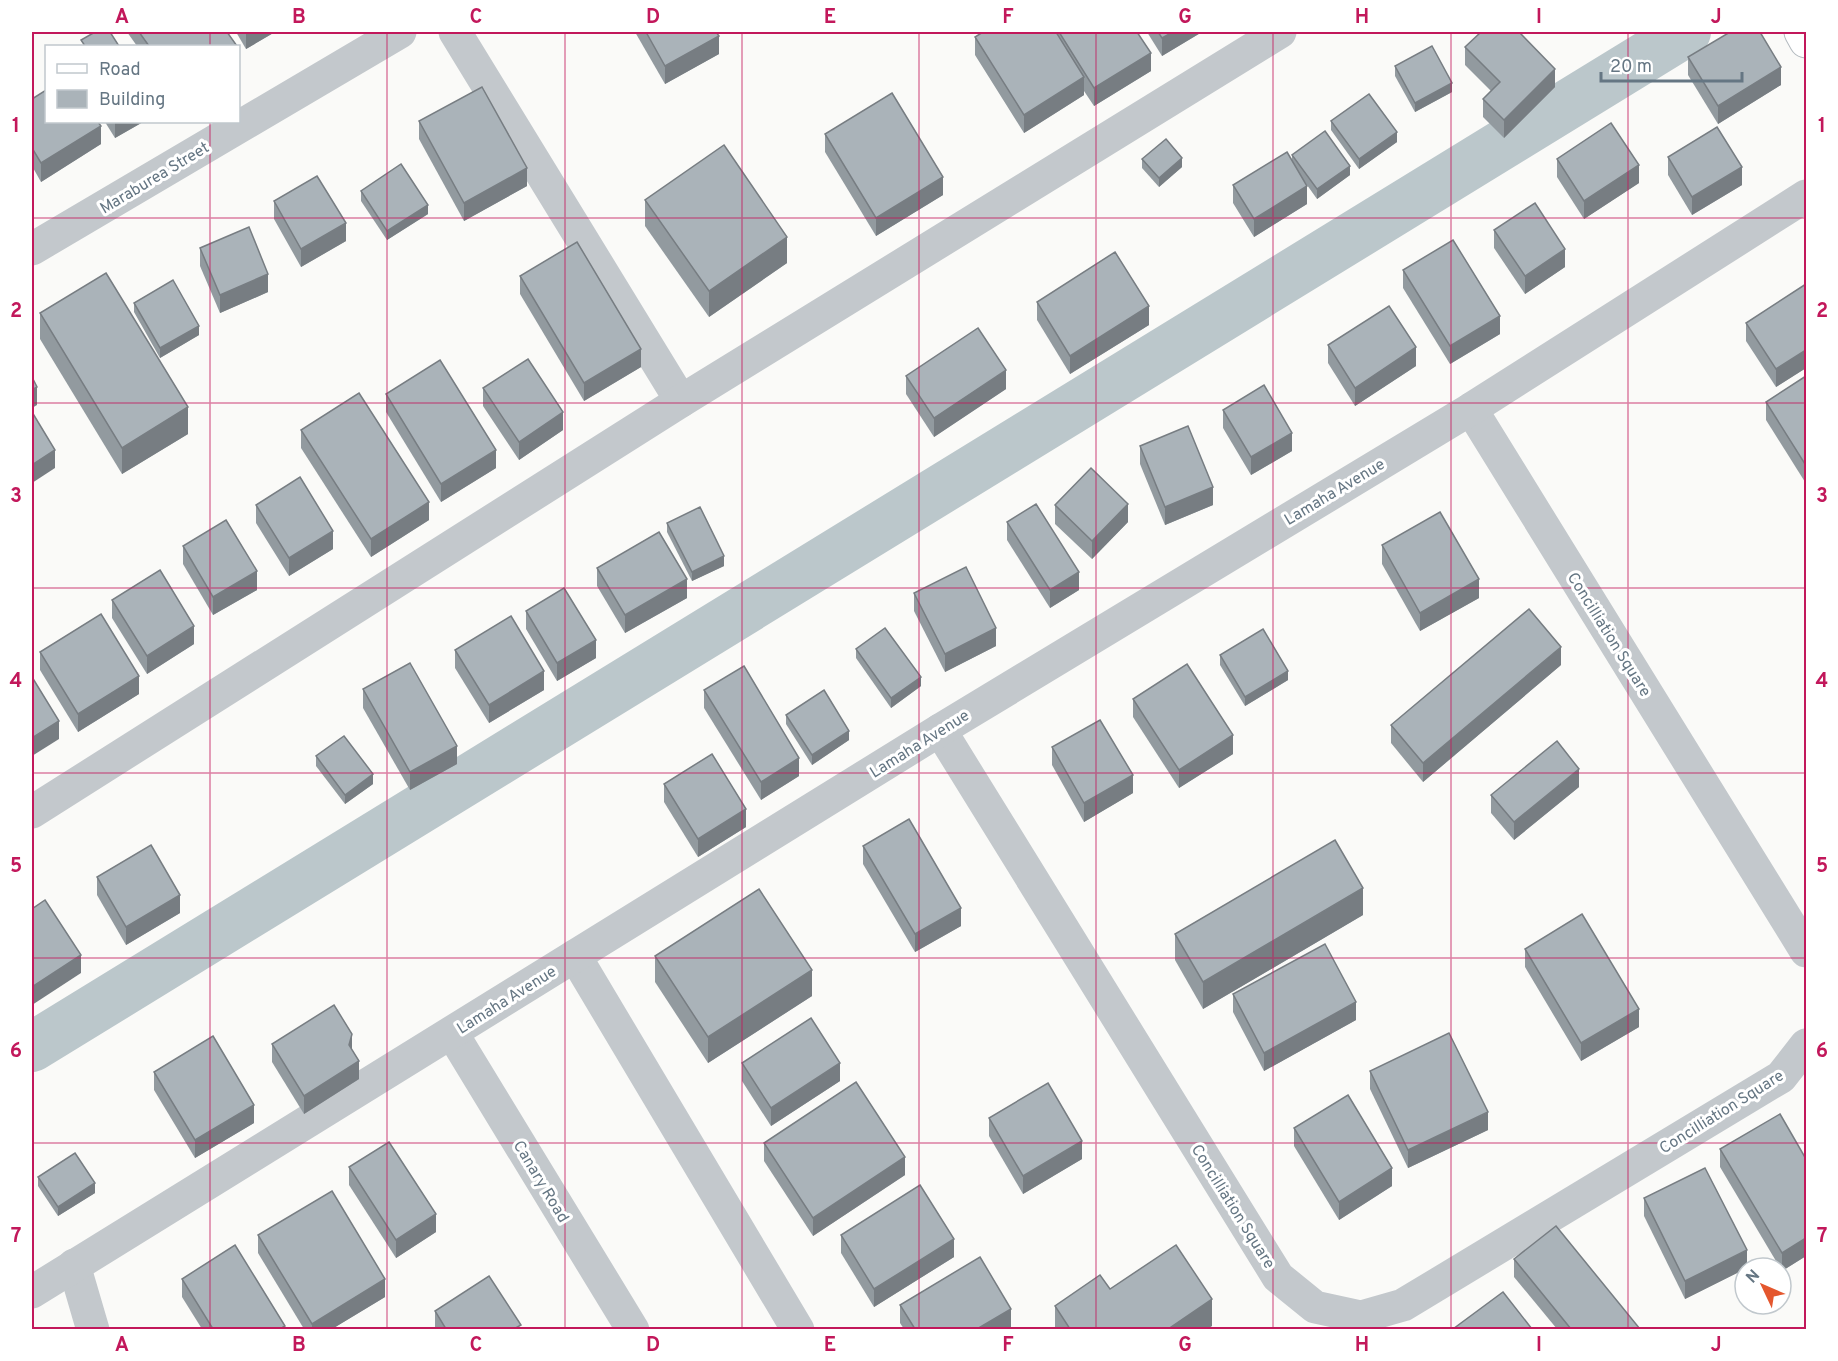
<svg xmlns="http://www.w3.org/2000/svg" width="1838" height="1361" font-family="Overpass,sans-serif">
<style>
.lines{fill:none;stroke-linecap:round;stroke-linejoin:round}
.canal{stroke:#bbc7cb;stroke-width:50}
.secondary-casing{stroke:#b3babf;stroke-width:35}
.street{stroke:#c3c8cc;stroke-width:33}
.secondary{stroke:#fff;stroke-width:33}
.wall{fill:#929a9f}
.shaded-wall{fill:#777d82}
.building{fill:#aab3b9;stroke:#777d82;stroke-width:1.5}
.grid{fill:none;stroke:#c2185b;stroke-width:1.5;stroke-opacity:0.55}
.labels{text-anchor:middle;stroke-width:6;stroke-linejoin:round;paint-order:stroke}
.street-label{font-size:16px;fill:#657683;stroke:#fff}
.neatline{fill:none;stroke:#c2185b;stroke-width:2}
.grid-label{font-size:20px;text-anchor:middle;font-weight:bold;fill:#c2185b}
</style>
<rect width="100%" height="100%" fill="#fafaf8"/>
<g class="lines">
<path class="canal" d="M32,1047L1686,32"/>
<g class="secondary-casing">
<path id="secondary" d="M1801,32L1806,41"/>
</g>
<g class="street">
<path d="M455,32L681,401"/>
<path d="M32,249L400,32"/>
<path d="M1471,409L1806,951"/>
<path d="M940,730L1278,1277L1315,1307L1361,1317L1403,1305L1781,1077L1806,1045"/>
<path d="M32,812L681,401L1280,32"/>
<path d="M575,956L798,1330"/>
<path d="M452,1033L633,1330"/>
<path d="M74,1265L93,1330"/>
<path d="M32,1292L940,730L1471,409L1806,196"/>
</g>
<use href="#secondary" class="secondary"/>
</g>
<g class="wall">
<path d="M127,32H227L237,46H137Z"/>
<path d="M236,32H275L246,49Z"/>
<path d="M635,32H716L719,54L665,84Z"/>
<path d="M983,32H1137L1151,71L1094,106L1084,91V95L1024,133L975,55V37Z"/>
<path d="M1147,32H1202L1162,56Z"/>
<path d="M1465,47L1555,87L1504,138L1483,117V99L1491,91L1465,65Z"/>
<path d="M1688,57L1781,85L1718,124L1688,75Z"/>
<path d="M1395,66L1452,92L1415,112L1395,76Z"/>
<path d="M32,99L101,144L41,182L32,166Z"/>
<path d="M419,121L527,186L464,221L419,139Z"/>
<path d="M1331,121L1397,142L1359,169L1331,130Z"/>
<path d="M105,122H143L115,138Z"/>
<path d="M825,134L943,195L876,236L825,152Z"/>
<path d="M1292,155L1350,175L1317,199L1302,178L1307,204L1254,237L1233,203V185L1292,161Z"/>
<path d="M1668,157L1742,185L1692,215L1668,175Z"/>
<path d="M1142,159L1182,167L1159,187L1142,168Z"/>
<path d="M1557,159L1639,183L1584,219L1557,177Z"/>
<path d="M361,191L428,214L387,240L361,201Z"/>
<path d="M645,200L787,263L709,317L645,226Z"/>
<path d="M274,201L346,241L301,267L274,219Z"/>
<path d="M1494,230L1565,267L1525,294L1494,248Z"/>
<path d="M200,248L268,292L220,313L200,266Z"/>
<path d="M1403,270L1500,334L1450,364L1403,288Z"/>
<path d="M520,276L641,367L584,401L520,294Z"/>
<path d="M1806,284V368L1776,387L1746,341V323Z"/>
<path d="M1037,302L1149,325L1070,374L1037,320Z"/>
<path d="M134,303L199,335L160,358L134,312Z"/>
<path d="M40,313L188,434L122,474L40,339Z"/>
<path d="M1328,345L1416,366L1355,406L1328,363Z"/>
<path d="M906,376L1006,389L934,437L906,394Z"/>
<path d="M1806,376V481L1805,482L1766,420V402Z"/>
<path d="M483,388L563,430L519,460L483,406Z"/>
<path d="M386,394L496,468L441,502L386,412Z"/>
<path d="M1223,410L1292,451L1251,475L1223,428Z"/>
<path d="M301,430L429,520L371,557L301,448Z"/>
<path d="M1140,446L1213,505L1165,525L1140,464Z"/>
<path d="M256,505L333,549L289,576L256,523Z"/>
<path d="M1055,505L1128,522L1092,559L1055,524Z"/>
<path d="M1007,522L1079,590L1050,608L1007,540Z"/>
<path d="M667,523L724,566L692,581L667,532Z"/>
<path d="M1382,545L1479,598L1420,631L1382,564Z"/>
<path d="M183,546L257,590L213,615L183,564Z"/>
<path d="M597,568L687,598L625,633L597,586Z"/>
<path d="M914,593L996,646L945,672L914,611Z"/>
<path d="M112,600L194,644L147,674L112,618Z"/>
<path d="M526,611L596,658L557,681L526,629Z"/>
<path d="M856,649L921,686L891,708L856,658Z"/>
<path d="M455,650L544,690L489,723L455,668Z"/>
<path d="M40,652L139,694L78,732L40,670Z"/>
<path d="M1220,655L1288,680L1245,706L1220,665Z"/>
<path d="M1561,665L1423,782L1391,743V725Z"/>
<path d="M363,689L457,764L410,790L363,708Z"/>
<path d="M704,690L799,776L761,800L704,708Z"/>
<path d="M1133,699L1233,754L1179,788L1133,717Z"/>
<path d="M786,715L849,740L812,765L786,724Z"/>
<path d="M1052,747L1133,793L1084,822L1052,765Z"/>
<path d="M316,756L373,784L345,804L316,766Z"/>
<path d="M664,784L746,827L698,857L664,802Z"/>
<path d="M1579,787L1514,840L1491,813V795Z"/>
<path d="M863,846L961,926L915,952L863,864Z"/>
<path d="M97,877L180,913L126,945L97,895Z"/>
<path d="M1363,915L1203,1009L1175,960V934Z"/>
<path d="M1525,949L1639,1027L1581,1061L1525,967Z"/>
<path d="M655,956L812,996L708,1063L655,982Z"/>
<path d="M1233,994L1356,1020L1264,1071L1233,1012Z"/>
<path d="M272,1044L359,1079L304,1114L272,1062Z"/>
<path d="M742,1063L840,1081L771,1126L742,1081Z"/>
<path d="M1370,1071L1488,1130L1408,1168L1370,1089Z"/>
<path d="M154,1072L254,1123L195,1158L154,1090Z"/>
<path d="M989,1118L1082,1159L1023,1194L989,1136Z"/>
<path d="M1294,1128L1392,1186L1339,1220L1294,1146Z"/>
<path d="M764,1143L905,1175L813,1236L764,1161Z"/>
<path d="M1720,1149L1806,1159V1256L1782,1271L1720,1167Z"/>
<path d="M349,1167L436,1232L396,1258L349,1185Z"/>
<path d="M38,1177L95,1193L58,1216L38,1186Z"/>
<path d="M1644,1198L1747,1268L1685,1299L1644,1216Z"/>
<path d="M258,1235L385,1297L332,1329H304L258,1253Z"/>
<path d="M841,1235L954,1257L874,1307L841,1253Z"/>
<path d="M1514,1259L1640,1329H1557L1514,1277Z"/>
<path d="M182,1279L285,1329H202L182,1297Z"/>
<path d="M1110,1289L1212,1326L1206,1329H1055V1306Z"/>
<path d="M900,1305L1011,1327L1007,1329H904L900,1323Z"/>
<path d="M435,1311L521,1329H435Z"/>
</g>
<g class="shaded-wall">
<path d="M246,32H275L246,49Z"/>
<path d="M1173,32H1202L1162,56V38Z"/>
<path d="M719,36V54L665,84V66Z"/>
<path d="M1151,53V71L1094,106V88Z"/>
<path d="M1781,67V85L1718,124V106Z"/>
<path d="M1555,69V87L1504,138V120Z"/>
<path d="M1084,77V95L1024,133V115Z"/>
<path d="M1452,83V92L1415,112V103Z"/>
<path d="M115,122H143L115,138Z"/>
<path d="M101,126V144L41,182V163Z"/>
<path d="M1397,132V142L1359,169V159Z"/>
<path d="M1182,158V167L1159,187V178Z"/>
<path d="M1639,165V183L1584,219V201Z"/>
<path d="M1350,166V175L1317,199V189Z"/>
<path d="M1742,167V185L1692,215V197Z"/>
<path d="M527,168V186L464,221V203Z"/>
<path d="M943,177V195L876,236V218Z"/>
<path d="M1307,186V204L1254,237V219Z"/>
<path d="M428,205V214L387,240V231Z"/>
<path d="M346,223V241L301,267V249Z"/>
<path d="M787,237V263L709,317V291Z"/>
<path d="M1565,249V267L1525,294V276Z"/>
<path d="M268,274V292L220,313V295Z"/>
<path d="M1149,306V325L1070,374V356Z"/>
<path d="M1500,316V334L1450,364V346Z"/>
<path d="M199,326V335L160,358V348Z"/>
<path d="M1416,347V366L1355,406V388Z"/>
<path d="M641,349V367L584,401V383Z"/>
<path d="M1806,350V368L1776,387V369Z"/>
<path d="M1006,370V389L934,437V418Z"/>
<path d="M37,387V405L32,408V390Z"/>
<path d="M188,407V434L122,474V448Z"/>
<path d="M563,412V430L519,460V442Z"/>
<path d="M1292,433V451L1251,475V457Z"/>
<path d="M55,450V468L32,483V465Z"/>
<path d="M496,450V468L441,502V484Z"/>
<path d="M1806,463V481L1805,482V464Z"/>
<path d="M1213,487V505L1165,525V507Z"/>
<path d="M429,502V520L371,557V539Z"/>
<path d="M1128,504V522L1092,559V541Z"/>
<path d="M333,531V549L289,576V558Z"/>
<path d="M724,556V566L692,581V572Z"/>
<path d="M257,571V590L213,615V597Z"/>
<path d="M1079,572V590L1050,608V590Z"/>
<path d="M687,579V598L625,633V615Z"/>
<path d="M1479,579V598L1420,631V613Z"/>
<path d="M194,626V644L147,674V656Z"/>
<path d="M996,628V646L945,672V654Z"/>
<path d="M596,640V658L557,681V663Z"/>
<path d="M1561,647V665L1423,782V763Z"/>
<path d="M544,671V690L489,723V705Z"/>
<path d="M1288,671V680L1245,706V697Z"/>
<path d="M139,676V694L78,732V714Z"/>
<path d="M921,677V686L891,708V698Z"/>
<path d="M59,721V739L32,756V738Z"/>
<path d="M849,731V740L812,765V755Z"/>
<path d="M1233,735V754L1179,788V770Z"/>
<path d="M457,746V764L410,790V772Z"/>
<path d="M799,758V776L761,800V782Z"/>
<path d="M1579,769V787L1514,840V822Z"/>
<path d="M373,774V784L345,804V795Z"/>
<path d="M1133,775V793L1084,822V803Z"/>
<path d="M746,809V827L698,857V839Z"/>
<path d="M1363,888V915L1203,1009V982Z"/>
<path d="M180,895V913L126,945V927Z"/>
<path d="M961,908V926L915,952V934Z"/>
<path d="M81,955V973L32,1005V987Z"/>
<path d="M812,970V996L708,1063V1037Z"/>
<path d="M1356,1002V1020L1264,1071V1053Z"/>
<path d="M1639,1009V1027L1581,1061V1043Z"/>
<path d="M352,1034V1052L349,1045Z"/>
<path d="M359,1061V1079L304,1114V1096Z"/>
<path d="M840,1063V1081L771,1126V1108Z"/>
<path d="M254,1105V1123L195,1158V1140Z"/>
<path d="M1488,1112V1130L1408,1168V1150Z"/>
<path d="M1082,1141V1159L1023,1194V1176Z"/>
<path d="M905,1157V1175L813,1236V1218Z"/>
<path d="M1392,1168V1186L1339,1220V1202Z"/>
<path d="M95,1183V1193L58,1216V1207Z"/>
<path d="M436,1214V1232L396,1258V1240Z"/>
<path d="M1806,1238V1256L1782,1271V1253Z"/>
<path d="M954,1239V1257L874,1307V1289Z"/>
<path d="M1747,1250V1268L1685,1299V1281Z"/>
<path d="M385,1279V1297L332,1329H312V1324Z"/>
<path d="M1212,1299V1326L1206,1329H1168Z"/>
<path d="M1011,1309V1327L1007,1329H977Z"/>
</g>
<g class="building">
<path d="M95,32H110L119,46H85L81,40Z"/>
<path d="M139,32H227L237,46H149Z"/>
<path d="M646,32H716L719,36L665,66Z"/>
<path d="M983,32H1056L1084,77L1024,115L975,37Z"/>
<path d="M1059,32H1137L1151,53L1094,88Z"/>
<path d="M1158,32H1173L1162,38Z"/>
<path d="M1481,32H1519L1555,69L1504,120L1483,99L1500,82L1465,47Z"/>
<path d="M1730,32H1760L1781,67L1718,106L1688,57Z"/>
<path d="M1432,46L1452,83L1415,103L1395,66Z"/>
<path d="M482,87L527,168L464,203L419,121Z"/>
<path d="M46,90V122H98L101,126L41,163L32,148V99Z"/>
<path d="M892,93L943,177L876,218L825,134Z"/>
<path d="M1369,94L1397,132L1359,159L1331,121Z"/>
<path d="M1611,123L1639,165L1584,201L1557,159Z"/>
<path d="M1717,127L1742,167L1692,197L1668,157Z"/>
<path d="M1325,131L1350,166L1317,189L1292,155Z"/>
<path d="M1166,139L1182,158L1159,178L1142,159Z"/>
<path d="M724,145L787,237L709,291L645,200Z"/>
<path d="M1287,152L1307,186L1254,219L1233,185Z"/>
<path d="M401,164L428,205L387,231L361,191Z"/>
<path d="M317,176L346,223L301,249L274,201Z"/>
<path d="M1535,203L1565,249L1525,276L1494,230Z"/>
<path d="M249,227L268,274L220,295L200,248Z"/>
<path d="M1453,240L1500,316L1450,346L1403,270Z"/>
<path d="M577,242L641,349L584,383L520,276Z"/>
<path d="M1115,252L1149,306L1070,356L1037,302Z"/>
<path d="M106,273L188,407L122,448L40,313Z"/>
<path d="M173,280L199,326L160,348L134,303Z"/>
<path d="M1806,284V350L1776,369L1746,323Z"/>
<path d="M1389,306L1416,347L1355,388L1328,345Z"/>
<path d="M978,328L1006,370L934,418L906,376Z"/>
<path d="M528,359L563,412L519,442L483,388Z"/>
<path d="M440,360L496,450L441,484L386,394Z"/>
<path d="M1806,376V463L1805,464L1766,402Z"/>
<path d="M32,377L37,387L32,390Z"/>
<path d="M1264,385L1292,433L1251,457L1223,410Z"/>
<path d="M359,393L429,502L371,539L301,430Z"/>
<path d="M32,412L55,450L32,465Z"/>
<path d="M1188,426L1213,487L1165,507L1140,446Z"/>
<path d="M1091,468L1128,504L1092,541L1055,505Z"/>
<path d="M300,477L333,531L289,558L256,505Z"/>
<path d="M1036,504L1079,572L1050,590L1007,522Z"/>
<path d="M700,507L724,556L692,572L667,523Z"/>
<path d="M1440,512L1479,579L1420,613L1382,545Z"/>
<path d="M226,520L257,571L213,597L183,546Z"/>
<path d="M659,532L687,579L625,615L597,568Z"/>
<path d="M966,567L996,628L945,654L914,593Z"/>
<path d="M160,570L194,626L147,656L112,600Z"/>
<path d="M564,588L596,640L557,663L526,611Z"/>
<path d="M1529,609L1561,647L1423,763L1391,725Z"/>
<path d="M101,614L139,676L78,714L40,652Z"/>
<path d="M511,616L544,671L489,705L455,650Z"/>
<path d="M885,628L921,677L891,698L856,649Z"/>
<path d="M1263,629L1288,671L1245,697L1220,655Z"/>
<path d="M410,663L457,746L410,772L363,689Z"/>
<path d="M1187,664L1233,735L1179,770L1133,699Z"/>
<path d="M744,666L799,758L761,782L704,690Z"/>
<path d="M32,677L59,721L32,738Z"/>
<path d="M824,690L849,731L812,755L786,715Z"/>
<path d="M1100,720L1133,775L1084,803L1052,747Z"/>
<path d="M344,736L373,774L345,795L316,756Z"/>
<path d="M1557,741L1579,769L1514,822L1491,795Z"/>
<path d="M712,754L746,809L698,839L664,784Z"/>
<path d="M909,819L961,908L915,934L863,846Z"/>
<path d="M1335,840L1363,888L1203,982L1175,934Z"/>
<path d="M151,845L180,895L126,927L97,877Z"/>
<path d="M759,889L812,970L708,1037L655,956Z"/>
<path d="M45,900L81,955L32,987V909Z"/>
<path d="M1582,914L1639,1009L1581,1043L1525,949Z"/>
<path d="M1325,944L1356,1002L1264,1053L1233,994Z"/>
<path d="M334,1005L352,1034L349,1045L359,1061L304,1096L272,1044Z"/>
<path d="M811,1018L840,1063L771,1108L742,1063Z"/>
<path d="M1449,1033L1488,1112L1408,1150L1370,1071Z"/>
<path d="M213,1036L254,1105L195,1140L154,1072Z"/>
<path d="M856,1082L905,1157L813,1218L764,1143Z"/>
<path d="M1048,1083L1082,1141L1023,1176L989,1118Z"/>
<path d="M1348,1095L1392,1168L1339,1202L1294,1128Z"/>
<path d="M1780,1114L1806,1159V1238L1782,1253L1720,1149Z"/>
<path d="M389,1142L436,1214L396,1240L349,1167Z"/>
<path d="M75,1153L95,1183L58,1207L38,1177Z"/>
<path d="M1705,1168L1747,1250L1685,1281L1644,1198Z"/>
<path d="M920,1185L954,1239L874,1289L841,1235Z"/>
<path d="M332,1191L385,1279L312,1324L258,1235Z"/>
<path d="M1556,1226L1640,1329H1571L1514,1259Z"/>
<path d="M235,1245L285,1326L280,1329H213L182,1279Z"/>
<path d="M1176,1245L1212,1299L1168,1329H1070L1055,1306L1100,1275L1110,1289Z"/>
<path d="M980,1257L1011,1309L977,1329H915L900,1305Z"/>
<path d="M489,1276L521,1325L514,1329H446L435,1311Z"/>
<path d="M1503,1292L1532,1329H1453Z"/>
</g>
<path class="grid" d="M210,32V46M387,32V1330M565,32V1330M742,32V1330M919,32V1330M1096,32V1330M1273,32V1330M1451,32V1330M1628,32V1330M210,122V1330M32,218H1806M32,403H1806M32,588H1806M32,773H1806M32,958H1806M32,1143H1806"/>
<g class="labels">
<g class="street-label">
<text transform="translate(154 177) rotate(-31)" y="6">Maraburea Street</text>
<text transform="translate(1334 491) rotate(-31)" y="6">Lamaha Avenue</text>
<text transform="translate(1610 634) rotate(58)" y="6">Concilliation Square</text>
<text transform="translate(919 743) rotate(-32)" y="6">Lamaha Avenue</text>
<text transform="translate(506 999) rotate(-32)" y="6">Lamaha Avenue</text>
<text transform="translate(1721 1111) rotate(-32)" y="6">Concilliation Square</text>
<text transform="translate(542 1181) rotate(59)" y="6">Canary Road</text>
<text transform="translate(1234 1206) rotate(58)" y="6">Concilliation Square</text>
</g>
</g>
<rect width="1838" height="1361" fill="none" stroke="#ffffff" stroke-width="66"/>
<rect x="45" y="45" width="195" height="78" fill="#ffffff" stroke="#c1c8cd" stroke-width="1.5"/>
<rect x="57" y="64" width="30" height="9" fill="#ffffff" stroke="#c1c8cd" stroke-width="1.5"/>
<text x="99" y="75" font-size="18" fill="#657683">Road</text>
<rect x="57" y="90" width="30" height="18" fill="#aab3b9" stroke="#c1c8cd" stroke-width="1.5"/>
<text x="99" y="105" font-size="18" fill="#657683">Building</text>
<g transform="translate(1763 1286) rotate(314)"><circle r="28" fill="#ffffff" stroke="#c1c8cd" stroke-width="1.5"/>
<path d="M0-4.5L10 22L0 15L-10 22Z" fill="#e4572e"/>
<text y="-9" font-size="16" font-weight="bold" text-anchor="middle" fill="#657683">N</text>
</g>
<path d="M1601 72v9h141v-9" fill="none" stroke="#657683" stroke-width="3"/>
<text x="1610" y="72" font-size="18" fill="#657683" stroke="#ffffff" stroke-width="4.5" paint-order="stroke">20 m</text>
<rect x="33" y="33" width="1772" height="1295" class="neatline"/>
<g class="grid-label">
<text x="122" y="23">A</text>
<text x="299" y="23">B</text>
<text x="476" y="23">C</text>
<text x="653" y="23">D</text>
<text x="830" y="23">E</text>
<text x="1008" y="23">F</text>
<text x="1185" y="23">G</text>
<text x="1362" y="23">H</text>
<text x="1539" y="23">I</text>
<text x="1716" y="23">J</text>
<text x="16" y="132">1</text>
<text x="1822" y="132">1</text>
<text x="16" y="317">2</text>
<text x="1822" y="317">2</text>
<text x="16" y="502">3</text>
<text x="1822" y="502">3</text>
<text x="16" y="687">4</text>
<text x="1822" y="687">4</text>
<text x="16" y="872">5</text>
<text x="1822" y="872">5</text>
<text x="16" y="1057">6</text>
<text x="1822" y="1057">6</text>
<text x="16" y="1242">7</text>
<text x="1822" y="1242">7</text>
<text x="122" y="1351">A</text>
<text x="299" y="1351">B</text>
<text x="476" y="1351">C</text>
<text x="653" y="1351">D</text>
<text x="830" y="1351">E</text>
<text x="1008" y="1351">F</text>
<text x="1185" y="1351">G</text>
<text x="1362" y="1351">H</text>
<text x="1539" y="1351">I</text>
<text x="1716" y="1351">J</text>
</g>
</svg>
